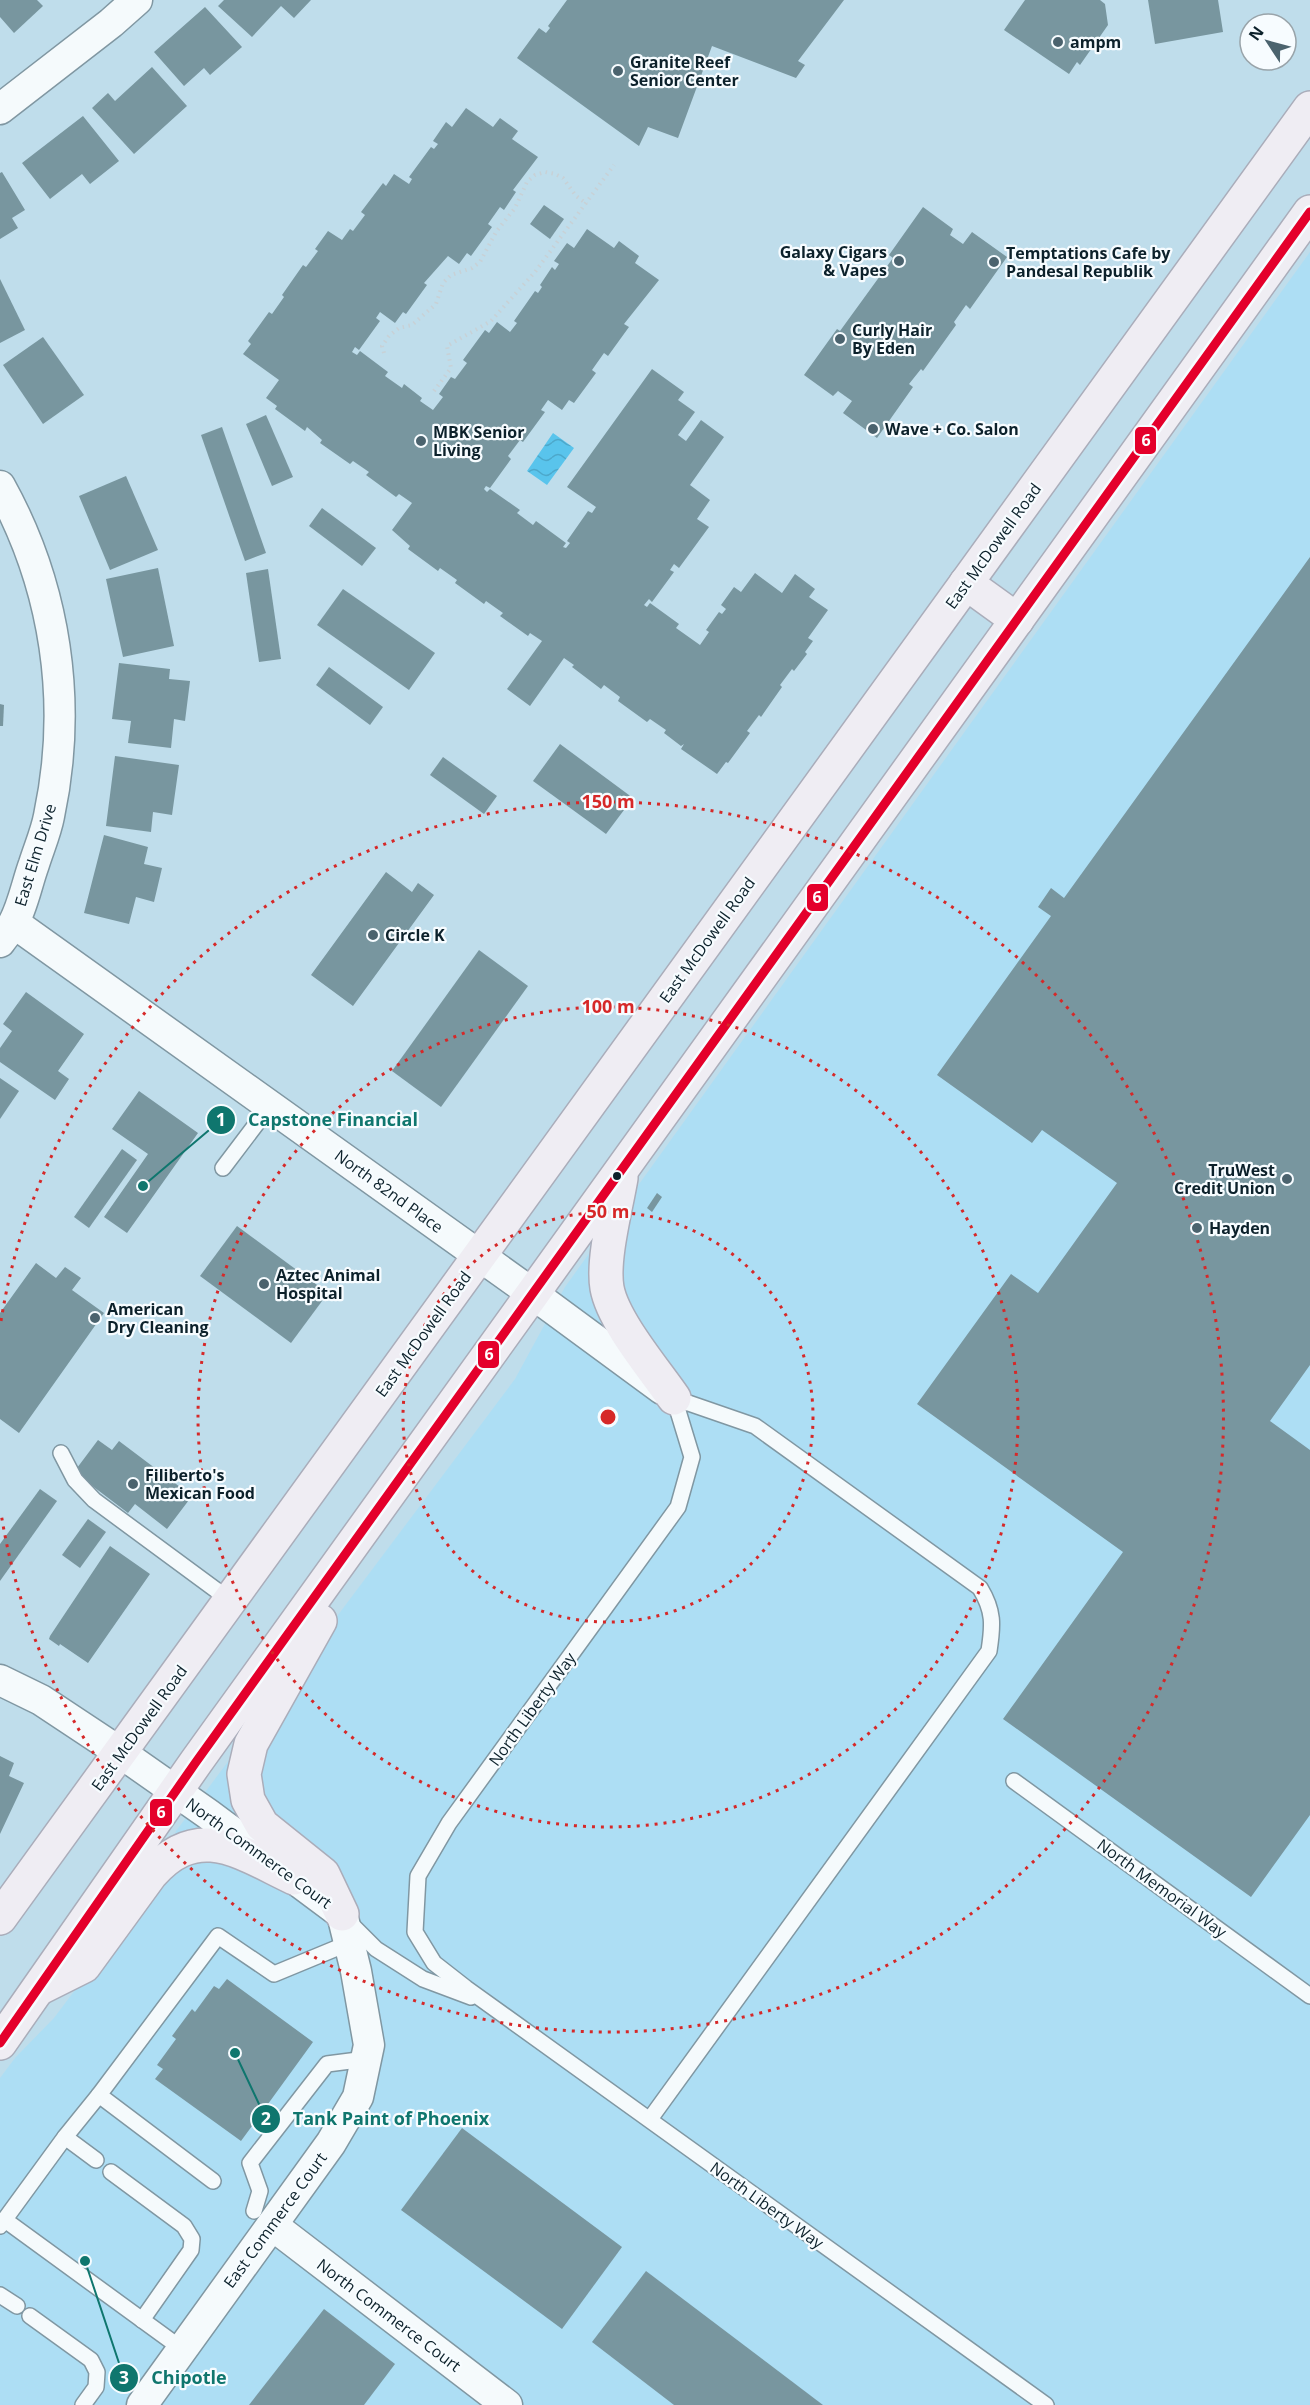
<svg xmlns="http://www.w3.org/2000/svg" width="1310" height="2405" font-family="'Open Sans',sans-serif">
<style>
.built{fill:#addef4}
.water{fill:url(#water-waves)}
.building{fill:#78969f}
.lines{fill:none;stroke-linecap:round;stroke-linejoin:round}
.service-casing{stroke:#8097a2;stroke-width:18}
.minor-casing{stroke:#8097a2;stroke-width:33}
.primary-casing{stroke:#aaadba;stroke-width:36}
.path{stroke:#c8d1d6;stroke-width:4;stroke-dasharray:1.5 4.5;stroke-linecap:butt}
.service{stroke:#f5fafc;stroke-width:15}
.minor{stroke:#f5fafc;stroke-width:30}
.primary{stroke:#efedf3;stroke-width:33}
.bus-1-casing{stroke:#f7fcff;stroke-width:14}
.bus-1{stroke:#e4002b;stroke-width:9}
.ring{fill:none;stroke:#d62828;stroke-width:3;stroke-dasharray:3 6}
.poi-dot{fill:#4b636e;stroke:#f7fcff;stroke-width:2}
.bus-dot{fill:#0c212b;stroke:#f7fcff;stroke-width:2}
.labels{text-anchor:middle;stroke-width:4.5;stroke-linejoin:round;paint-order:stroke}
.poi-label{font-size:16px;font-weight:bold;fill:#0c212b;stroke:#f7fcff;text-anchor:start}
.street-label{font-size:16px;fill:#0c212b;stroke:#f7fcff}
.centre{fill:#d62828;stroke:#f7fcff;stroke-width:3}
.ring-label{font-size:18px;text-anchor:middle;font-weight:bold;fill:#d62828;stroke:#f7fcff;stroke-width:4.5;stroke-linejoin:round;paint-order:stroke}
.leader{fill:none;stroke:#0f766e;stroke-width:2}
.callout-dot{fill:#0f766e;stroke:#f7fcff;stroke-width:2}
.mark-label{font-size:18px;text-anchor:middle;font-weight:bold;fill:#fff}
.callout-label{font-size:18px;text-anchor:middle;font-weight:bold;fill:#0f766e;stroke:#f7fcff;stroke-width:4.5;stroke-linejoin:round;paint-order:stroke}
.line-badge{stroke:#f7fcff;stroke-width:2}
.badge-label{font-size:16px;text-anchor:middle;font-weight:bold;fill:#fff}
</style>
<defs>
<pattern id="water-waves" width="16" height="10" patternUnits="userSpaceOnUse" patternTransform="scale(1.5)"><rect width="16" height="10" fill="#59c4ec"/><path d="M0 5q4-4 8 0t8 0" fill="none" stroke="#4ca8cb"/></pattern>
</defs>
<rect width="100%" height="100%" fill="#bfddeb"/>
<path class="built" d="M1310,252V2405H0V2078L15,2058L54,2018L165,1870L176,1831L515,1379L565,1287Z"/>
<path class="water" d="M553,433L574,448L547,485L527,471Z"/>
<g class="building">
<path d="M0,0H37L43,6L14,33L0,17Z"/>
<path d="M224,0H311L294,18L281,6L252,37L218,6Z"/>
<path d="M567,0H844L798,61L805,65L796,78L712,46L678,138L648,127L639,146L517,58L539,28L546,33L550,28L548,26Z"/>
<path d="M1025,0H1100L1105,4L1108,25L1080,65L1077,62L1069,74L1004,30Z"/>
<path d="M1148,0H1218L1223,32L1155,44Z"/>
<path d="M205,7L242,47L210,75L204,68L184,86L154,52Z"/>
<path d="M152,67L187,106L134,154L92,108L108,93L115,101Z"/>
<path d="M466,108L493,127L500,118L518,131L512,139L538,157L513,190L516,192L504,210L500,207L488,224L492,227L471,256L467,253L459,264L448,256L424,283L427,285L406,314L403,312L395,323L380,312L376,318L380,321L359,350L355,347L352,352L357,355L360,351L388,372L385,376L402,388L404,384L422,398L420,401L433,410L443,397L439,394L451,377L455,379L467,363L463,360L485,330L489,333L497,322L510,332L517,323L514,321L535,291L538,293L542,287L540,285L552,267L555,270L559,264L554,261L567,243L574,248L587,229L614,248L619,241L639,256L635,263L659,280L624,324L629,327L608,356L604,353L592,370L596,373L574,403L569,400L562,410L548,400L541,410L545,412L523,442L520,440L508,456L511,459L490,488L486,486L484,489L487,492L490,489L520,510L517,513L533,525L536,521L566,543L563,547L566,548L570,543L567,541L588,511L592,513L596,507L567,487L652,369L684,392L678,400L695,412L678,435L686,441L701,420L724,437L690,485L710,500L697,519L709,527L679,568L674,564L670,570L674,572L652,602L649,599L644,605L647,607L650,603L679,624L676,628L700,645L709,632L706,630L719,612L722,614L726,609L721,605L734,587L741,592L755,573L782,593L795,574L815,589L809,597L828,610L808,638L813,641L805,652L807,654L794,671L792,669L780,685L782,687L761,717L759,715L747,731L750,733L728,763L726,762L717,774L681,749L684,744L681,746L664,733L666,730L650,719L647,722L618,701L620,697L604,685L601,689L572,667L574,665L564,658L530,706L507,689L542,641L530,633L528,636L500,616L503,613L486,601L484,604L455,583L457,580L440,568L438,571L408,549L410,546L392,530L412,503L399,494L396,497L366,475L369,472L353,461L350,464L320,443L322,440L307,427L305,431L275,409L277,406L266,398L279,380L243,354L251,344L248,341L269,312L272,314L284,297L282,295L303,265L306,267L318,251L315,249L328,231L342,240L350,229L353,231L365,215L361,212L383,183L386,186L394,174L409,184L412,179L409,177L431,147L434,149L438,144L433,141L446,122L452,127Z"/>
<path d="M83,116L119,161L90,184L82,174L50,199L22,163Z"/>
<path d="M2,172L25,210L12,218L18,228L0,239V173Z"/>
<path d="M544,205L564,219L550,239L530,224Z"/>
<path d="M923,207L953,229L950,235L963,244L972,232L1007,257L970,309L966,305L954,322L956,325L923,371L921,369L909,384L913,387L877,438L843,413L852,401L838,391L833,396L804,375L837,329L840,331L893,258L889,255Z"/>
<path d="M0,279L25,330L0,343Z"/>
<path d="M43,337L84,395L43,424L3,365Z"/>
<path d="M266,415L293,477L272,486L246,424Z"/>
<path d="M222,427L266,553L245,561L201,435Z"/>
<path d="M126,476L158,550L110,570L79,496Z"/>
<path d="M322,508L376,548L362,566L309,526Z"/>
<path d="M1310,557V1365L1270,1421L1310,1450V1815L1251,1897L1003,1719L1123,1552L917,1404L1011,1274L1038,1293L1117,1183L1042,1130L1032,1143L937,1075L1051,916L1038,907L1051,888L1064,898Z"/>
<path d="M158,568L174,646L123,657L106,579Z"/>
<path d="M268,569L281,659L259,662L246,573Z"/>
<path d="M343,589L435,653L409,690L317,625Z"/>
<path d="M119,663L170,669L169,679L190,681L185,721L174,719L171,748L128,743L131,721L112,719Z"/>
<path d="M329,667L383,707L370,725L316,685Z"/>
<path d="M0,704L4,705L3,726H0Z"/>
<path d="M560,744L633,798L606,834L533,781Z"/>
<path d="M115,756L179,765L172,815L153,812L151,832L106,826Z"/>
<path d="M443,757L497,796L484,814L430,775Z"/>
<path d="M104,835L148,847L144,864L162,868L154,902L136,897L129,924L84,913Z"/>
<path d="M386,872L412,892L418,883L434,895L353,1006L311,975Z"/>
<path d="M479,950L528,986L441,1107L392,1071Z"/>
<path d="M26,992L84,1034L58,1071L69,1079L55,1100L0,1062V1048L12,1031L3,1024Z"/>
<path d="M0,1078L19,1091L0,1119Z"/>
<path d="M139,1091L198,1133L127,1233L104,1217L148,1154L112,1129Z"/>
<path d="M122,1149L137,1160L89,1228L74,1217Z"/>
<path d="M657,1193L662,1197L652,1212L647,1208Z"/>
<path d="M237,1226L328,1293L291,1343L200,1276Z"/>
<path d="M36,1263L56,1278L65,1267L81,1278L72,1290L104,1313L19,1433L0,1419V1313Z"/>
<path d="M98,1440L112,1450L119,1441L192,1496L167,1529L135,1504L128,1513L74,1472Z"/>
<path d="M40,1489L57,1501L0,1581V1544Z"/>
<path d="M88,1519L106,1532L80,1568L62,1555Z"/>
<path d="M110,1546L150,1574L88,1663L60,1644L59,1646L49,1639L50,1636Z"/>
<path d="M0,1756L14,1763L9,1776L24,1783L0,1834Z"/>
<path d="M227,1979L313,2042L241,2141L155,2079L163,2069L157,2065L176,2039L172,2036L192,2009L195,2012L214,1986L219,1989Z"/>
<path d="M462,2128L622,2247L562,2329L401,2210Z"/>
<path d="M646,2271L823,2405H674L592,2342Z"/>
<path d="M324,2309L395,2364L364,2405H249Z"/>
</g>
<g class="lines">
<g class="service-casing">
<g id="service">
<path d="M223,1168L270,1106"/>
<path d="M674,1398L692,1457L678,1507L449,1823L418,1876L415,1932L434,1963L466,1988L1046,2405"/>
<path d="M61,1453L75,1480L94,1500L231,1601"/>
<path d="M1014,1781L1310,1996"/>
<path d="M348,1921L376,1949L423,1979L471,1997"/>
<path d="M650,2119L989,1651C993,1625 994,1611 980,1588L755,1426L674,1398"/>
<path d="M65,2137L96,2160"/>
<path d="M111,2172L184,2226L192,2239L191,2250L142,2320"/>
<path d="M213,2181L99,2095L218,1936L274,1974L349,1943"/>
<path d="M254,2211L260,2191L250,2163L327,2064L366,2059"/>
<path d="M5,2220L182,2349"/>
<path d="M0,2226L65,2137L99,2095"/>
<path d="M0,2295L17,2306"/>
<path d="M30,2316L91,2360L97,2372L96,2387L83,2405"/>
</g>
</g>
<g class="minor-casing">
<g id="minor">
<path d="M0,109L111,23L137,0"/>
<path d="M0,486C56,587 73,703 49,816C46,832 39,848 34,864C27,883 23,906 13,924C10,930 4,936 0,942"/>
<path d="M14,923L533,1294L662,1389"/>
<path d="M0,1680L41,1700L121,1753L208,1814L342,1914L356,1971L369,2045L358,2097L331,2143L142,2405"/>
<path d="M272,2225L507,2405"/>
</g>
</g>
<g class="primary-casing">
<g id="primary">
<path d="M966,583L1017,620"/>
<path d="M621,1178C616,1208 602,1259 607,1288C613,1321 654,1369 674,1398"/>
<path d="M320,1621L251,1744L244,1774L248,1800L262,1825L323,1874L342,1914"/>
<path d="M0,1918L1310,108"/>
<path d="M40,1988L84,1966L151,1874C199,1820 241,1853 294,1878"/>
<path d="M0,2043L196,1762L1310,212"/>
</g>
</g>
<g class="path">
<path d="M384,353L382,346L389,336L399,328L412,325L436,304L443,283L451,275L472,268L480,262L496,232L515,208L527,182L535,175L545,172L555,174L563,178L576,196L587,204"/>
<path d="M434,391L451,368L447,346L491,321L535,272L614,165"/>
</g>
<use href="#service" class="service"/>
<use href="#minor" class="minor"/>
<use href="#primary" class="primary"/>
<g class="bus-1-casing">
<path id="bus-1" d="M0,2043L196,1762L1310,212"/>
</g>
<use href="#bus-1" class="bus-1"/>
</g>
<g class="ring">
<circle cx="608" cy="1417" r="205"/>
<circle cx="608" cy="1417" r="410"/>
<path d="M1 1321A615 615 0 1 1 1 1513"/>
</g>
<g class="poi-dot">
<circle cx="1058" cy="42" r="6"/>
<circle cx="618" cy="71" r="6"/>
<circle cx="899" cy="261" r="6"/>
<circle cx="994" cy="262" r="6"/>
<circle cx="840" cy="339" r="6"/>
<circle cx="873" cy="429" r="6"/>
<circle cx="421" cy="441" r="6"/>
<circle cx="373" cy="935" r="6"/>
<circle cx="1287" cy="1179" r="6"/>
<circle cx="1197" cy="1228" r="6"/>
<circle cx="264" cy="1284" r="6"/>
<circle cx="95" cy="1318" r="6"/>
<circle cx="133" cy="1484" r="6"/>
</g>
<circle class="bus-dot" cx="617" cy="1176" r="5"/>
<g class="labels">
<g class="poi-label">
<text x="1070" y="48">ampm</text>
<text x="630" y="68">Granite Reef<tspan x="630" dy="18">Senior Center</tspan></text>
<text x="887" y="258" text-anchor="end">Galaxy Cigars<tspan x="887" dy="18">&amp; Vapes</tspan></text>
<text x="1006" y="259">Temptations Cafe by<tspan x="1006" dy="18">Pandesal Republik</tspan></text>
<text x="852" y="336">Curly Hair<tspan x="852" dy="18">By Eden</tspan></text>
<text x="885" y="435">Wave + Co. Salon</text>
<text x="433" y="438">MBK Senior<tspan x="433" dy="18">Living</tspan></text>
<text x="385" y="941">Circle K</text>
<text x="1275" y="1176" text-anchor="end">TruWest<tspan x="1275" dy="18">Credit Union</tspan></text>
<text x="1209" y="1234">Hayden</text>
<text x="276" y="1281">Aztec Animal<tspan x="276" dy="18">Hospital</tspan></text>
<text x="107" y="1315">American<tspan x="107" dy="18">Dry Cleaning</tspan></text>
<text x="145" y="1481">Filiberto's<tspan x="145" dy="18">Mexican Food</tspan></text>
</g>
<g class="street-label">
<text transform="translate(993 546) rotate(-54)" y="6">East McDowell Road</text>
<text transform="translate(35 855) rotate(-73)" y="6">East Elm Drive</text>
<text transform="translate(707 940) rotate(-54)" y="6">East McDowell Road</text>
<text transform="translate(389 1191) rotate(36)" y="6">North 82nd Place</text>
<text transform="translate(423 1334) rotate(-54)" y="6">East McDowell Road</text>
<text transform="translate(532 1709) rotate(-54)" y="6">North Liberty Way</text>
<text transform="translate(139 1728) rotate(-54)" y="6">East McDowell Road</text>
<text transform="translate(259 1853) rotate(36)" y="6">North Commerce Court</text>
<text transform="translate(1162 1888) rotate(36)" y="6">North Memorial Way</text>
<text transform="translate(767 2205) rotate(36)" y="6">North Liberty Way</text>
<text transform="translate(275 2220) rotate(-54)" y="6">East Commerce Court</text>
<text transform="translate(389 2315) rotate(37)" y="6">North Commerce Court</text>
</g>
</g>
<circle cx="608" cy="1417" r="9" class="centre"/>
<g class="ring-label">
<text x="608" y="808">150 m</text>
<text x="608" y="1013">100 m</text>
<text x="608" y="1218">50 m</text>
</g>
<path class="leader" d="M143 1186L221 1120M235 2053L266 2119M85 2261L124 2378"/>
<g class="callout-dot">
<circle cx="143" cy="1186" r="6"/>
<circle cx="235" cy="2053" r="6"/>
<circle cx="85" cy="2261" r="6"/>
<circle cx="221" cy="1120" r="15"/>
<circle cx="266" cy="2119" r="15"/>
<circle cx="124" cy="2378" r="15"/>
</g>
<g class="mark-label">
<text x="221" y="1126">1</text>
<text x="266" y="2125">2</text>
<text x="124" y="2384">3</text>
</g>
<g class="callout-label">
<text x="333" y="1126">Capstone Financial</text>
<text x="391" y="2125">Tank Paint of Phoenix</text>
<text x="189" y="2384">Chipotle</text>
</g>
<g class="line-badge">
<rect x="1134" y="426" width="23" height="29" rx="6" fill="#e4002b"/>
<rect x="806" y="883" width="23" height="29" rx="6" fill="#e4002b"/>
<rect x="477" y="1340" width="23" height="29" rx="6" fill="#e4002b"/>
<rect x="149" y="1798" width="24" height="29" rx="6" fill="#e4002b"/>
</g>
<g class="badge-label">
<text x="1146" y="446">6</text>
<text x="817" y="903">6</text>
<text x="489" y="1360">6</text>
<text x="161" y="1818">6</text>
</g>
<g transform="translate(1268 42) rotate(306)"><circle r="28" fill="#f7fcff" stroke="#99a4aa" stroke-width="1.5"/>
<path d="M0-4.5L10 22L0 15L-10 22Z" fill="#4b636e"/>
<text y="-9" font-size="16" font-weight="bold" text-anchor="middle" fill="#0c212b">N</text>
</g>
</svg>
